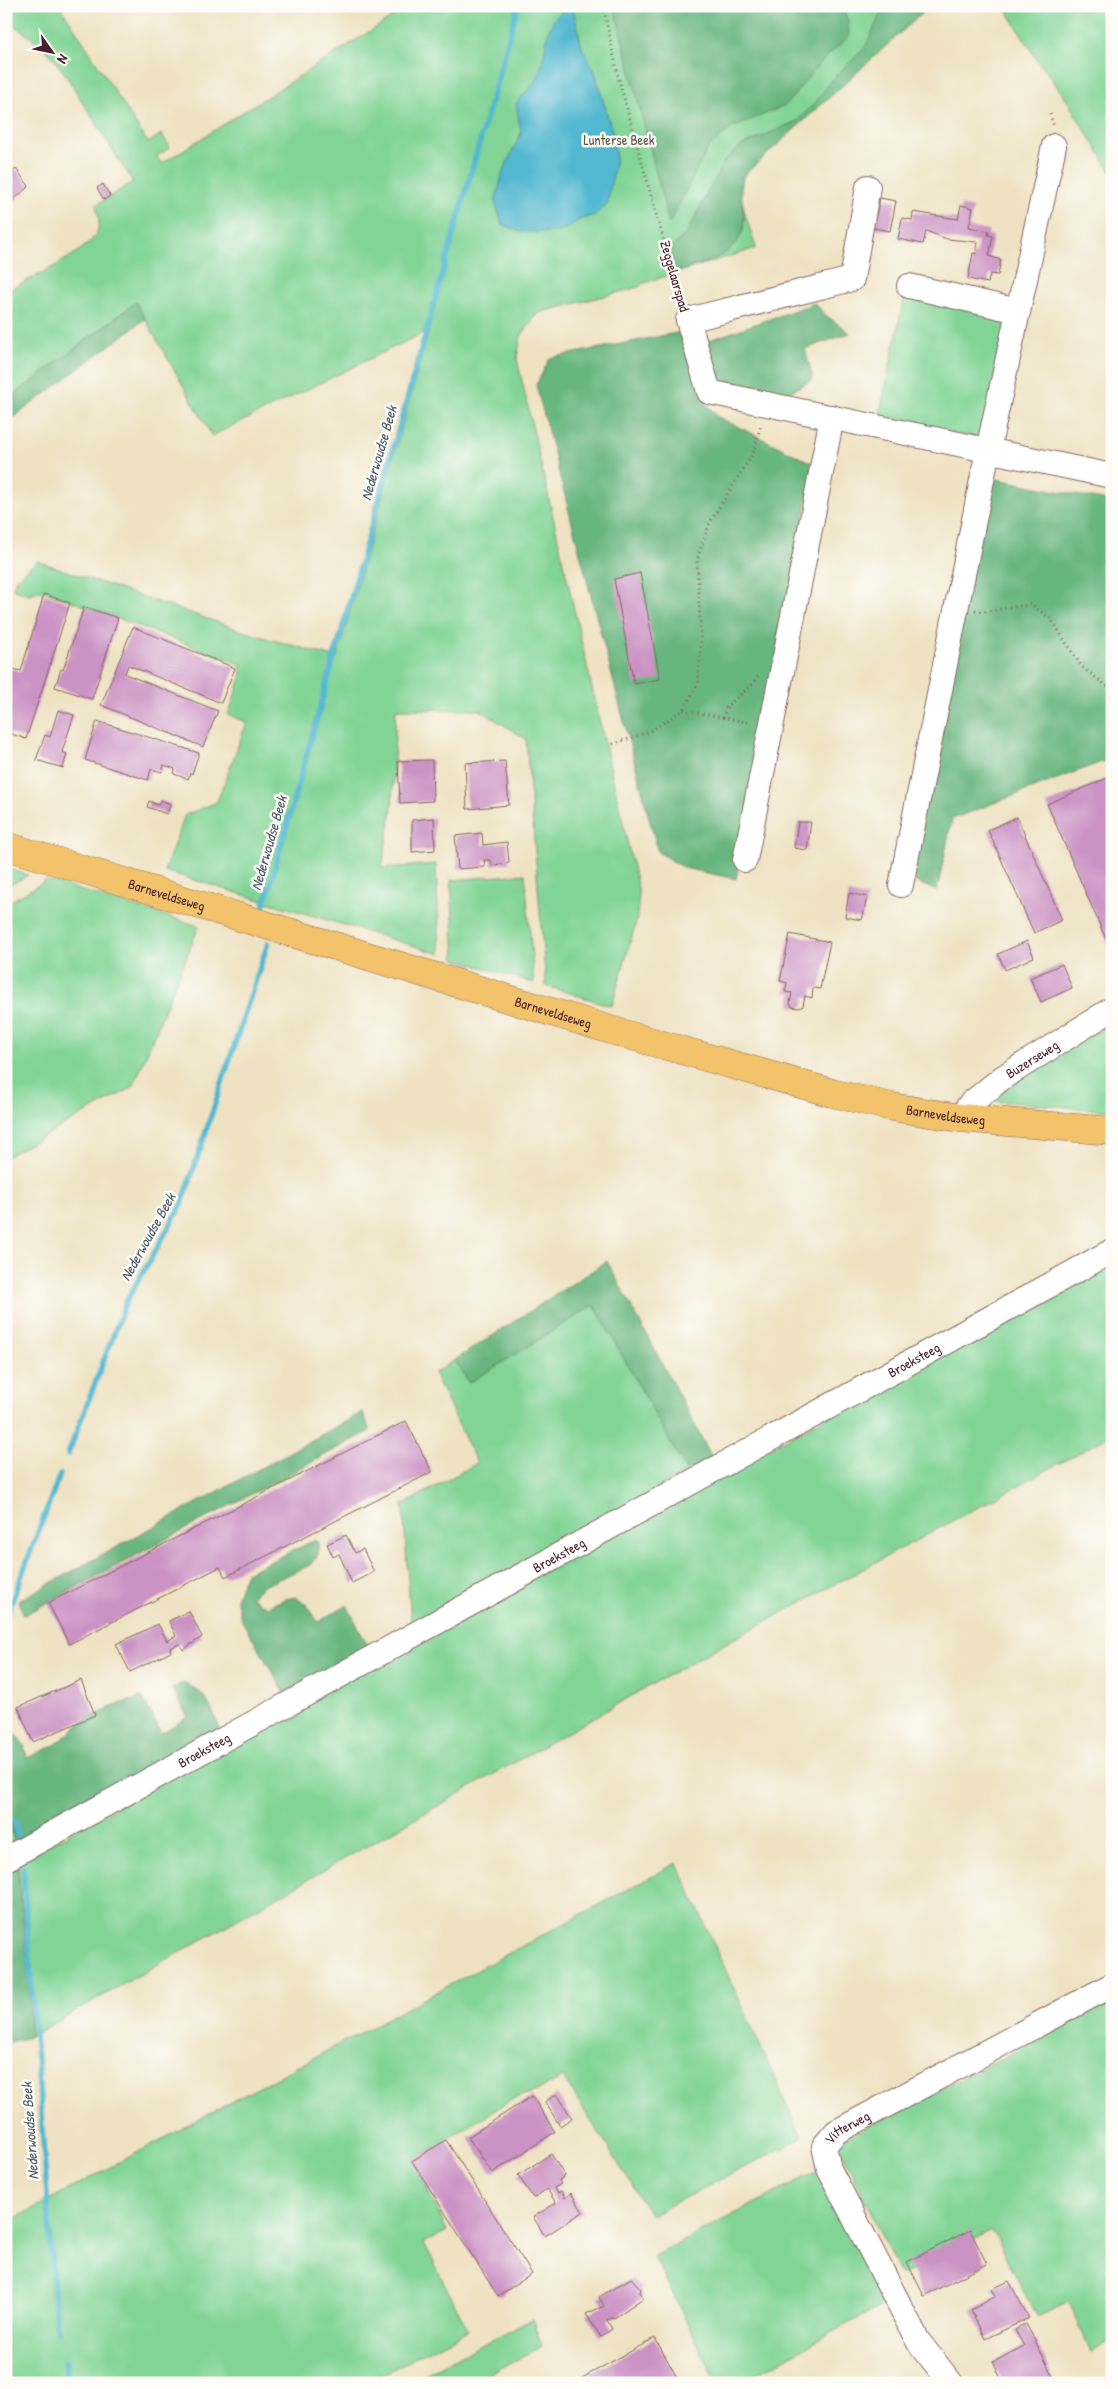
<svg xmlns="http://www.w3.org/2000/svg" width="1118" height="2389" font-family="'Patrick Hand',sans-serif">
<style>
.green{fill:#81d496;stroke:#667a60}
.forest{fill:#68b67f;stroke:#596a55}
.water{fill:#51b8d0;stroke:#4e6c7e}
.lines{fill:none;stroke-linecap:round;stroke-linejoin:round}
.stream{stroke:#51b8d0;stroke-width:5.5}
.building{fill:#cb92c4}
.minor-casing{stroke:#836360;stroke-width:26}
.major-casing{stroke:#836360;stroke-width:29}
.path{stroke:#836360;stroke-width:3;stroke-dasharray:1 4;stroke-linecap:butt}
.minor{stroke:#fff;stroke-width:24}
.major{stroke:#f2c36a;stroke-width:28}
.labels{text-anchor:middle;stroke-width:5;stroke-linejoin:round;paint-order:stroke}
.park-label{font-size:14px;fill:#5a554b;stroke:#fdfcf7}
.street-label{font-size:14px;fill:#4a1f2b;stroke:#fdfcf7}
.water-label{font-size:15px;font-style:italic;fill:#4d5c6d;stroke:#fdfcf7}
</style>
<rect width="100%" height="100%" fill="#fdfcf7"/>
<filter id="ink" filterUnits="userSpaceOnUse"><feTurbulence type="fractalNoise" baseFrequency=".02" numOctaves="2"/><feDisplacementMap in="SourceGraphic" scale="10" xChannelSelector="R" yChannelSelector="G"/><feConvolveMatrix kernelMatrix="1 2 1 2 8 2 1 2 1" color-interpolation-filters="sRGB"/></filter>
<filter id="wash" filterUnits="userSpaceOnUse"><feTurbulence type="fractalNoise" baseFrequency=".0096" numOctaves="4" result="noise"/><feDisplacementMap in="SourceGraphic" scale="20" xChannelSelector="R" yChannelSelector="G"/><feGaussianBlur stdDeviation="1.12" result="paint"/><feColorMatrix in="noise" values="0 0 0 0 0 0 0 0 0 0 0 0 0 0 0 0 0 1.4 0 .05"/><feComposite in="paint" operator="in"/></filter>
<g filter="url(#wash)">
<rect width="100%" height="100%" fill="#eee2c2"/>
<g class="green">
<path d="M6,6H60L148,143L161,134L170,147L157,156L161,164L410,6H928L744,175C736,198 750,226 756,248L641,284L639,287L538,313L521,336L517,359L638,889V915L612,1006L546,986L526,739L480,710L396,709L392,808L382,868L436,864L440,954L164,871L185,815L217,802L247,722L228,715L242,675L240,664L42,590L29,594L13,589L16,579L37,561L252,634L337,658L429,330L212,436L136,303L6,401V292C27,280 89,252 97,232C101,222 98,215 96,205L133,182L65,74L48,52L21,30L6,21Z"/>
<path d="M1004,6H1112V173L1064,96L1036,58Z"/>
<path d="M905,294L1011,316L984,438L878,422Z"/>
<path d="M6,868L28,875L6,887Z"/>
<path d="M525,874L534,983L455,959L451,880Z"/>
<path d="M47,880L199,926L133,1087L6,1157V904Z"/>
<path d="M1112,1022V1111L987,1100Z"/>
<path d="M1112,1259V1435L711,1651L30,2037V1987L17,1862Z"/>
<path d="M594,1304L687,1472L411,1624L403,1505L477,1463L434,1373L455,1360L469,1383Z"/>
<path d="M6,1795L14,1842L6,1847Z"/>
<path d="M677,1863L802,2138L651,2215L563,2077L539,2090L513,2099L414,2160L447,2231L424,2243L468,2330L366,2383H6V2223Z"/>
<path d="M1112,2002V2341L1091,2352L1069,2302L1037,2317L992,2230L901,2276L837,2142Z"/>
<path d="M819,2170L885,2304L740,2383H717L654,2256Z"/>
<path d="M532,2319L542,2346L473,2383H407Z"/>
</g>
<g class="forest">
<path d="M614,6H842L848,21L849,36L819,64L786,105L730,129L708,148L669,224Z"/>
<path d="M884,6H930L742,177C736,194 742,199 744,215C747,258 700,263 668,274L672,259L671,248L686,234L724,161L741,146L797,121L815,103L834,77L865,48Z"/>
<path d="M136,302L145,319L6,423V401Z"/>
<path d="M815,303L823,313L850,333L805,349L813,379L778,399L714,387L704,342Z"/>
<path d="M681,332L703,401L718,417L814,464L736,879L684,868L658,852L536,385L550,358Z"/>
<path d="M992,478L1112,502V758L952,819L937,891L907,878Z"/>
<path d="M607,1261L712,1457L687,1472L594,1305L469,1383L455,1360Z"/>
<path d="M363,1412L370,1431L24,1615L18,1601Z"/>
<path d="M315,1540L319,1543L318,1555L310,1565L263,1586L251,1597L267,1607L285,1599L296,1597L307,1605L318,1622L347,1605L368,1647L285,1693L241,1619L236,1598L246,1573Z"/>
<path d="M182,1683C207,1691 210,1706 220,1729L14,1842L6,1795V1736L14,1732L24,1745L27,1758L55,1745L81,1723L115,1705L142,1697L161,1733L188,1717L172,1689Z"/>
<path d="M17,1862L30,1987V2037L6,2043V1868Z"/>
</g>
<path class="water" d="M570,7L574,12L582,48L594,69L612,131L616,158L607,204L595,215L581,219L560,232H521L502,224L495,202L503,172L521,133L516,103C523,95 532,87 537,78C549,55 541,18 570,7Z"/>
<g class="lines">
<g class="stream">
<path d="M264,906L518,6"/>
<path d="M68,1454L126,1302L182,1204L268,943"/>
<path d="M6,1617L60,1474"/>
<path d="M6,1815L15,1823L17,1835"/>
<path d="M23,1868L57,2332"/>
<path d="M65,2362L68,2383"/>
</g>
</g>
<g id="blocks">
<g class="building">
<path d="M16,169L29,186L6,207V177Z"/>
<path d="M103,184L110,196L104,200L97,188Z"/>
<path d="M880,198L896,201L890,231L873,228Z"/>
<path d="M961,205L973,208L969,227L989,231L988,235L993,236L989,256L1001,260L998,275L990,274L988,283L968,279L973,253L976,254L978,242L947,239L926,231L923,244L898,239L902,218L912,220L913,212L958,219Z"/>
<path d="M640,573L660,679L634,684L614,579Z"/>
<path d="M44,594L70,603L26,739L6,732V670L7,668L21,671Z"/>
<path d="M84,607L118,618L92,699L55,687L61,669L63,670Z"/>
<path d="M133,627L235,668L221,703L128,665L125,674L218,711L203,747L101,705Z"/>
<path d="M58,710L74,715L62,752L67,754L63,768L36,760L45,735L50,737Z"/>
<path d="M97,721L199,753L192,774L190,773L188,779L174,774L175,769L164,765L162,772L151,769L148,780L85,760Z"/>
<path d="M432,760L433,801L400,803L398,761Z"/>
<path d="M505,761L509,805L467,809L465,763Z"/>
<path d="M1112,776V945L1109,946L1047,804Z"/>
<path d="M160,800L171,804L167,814L147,807L149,801L158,805Z"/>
<path d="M1017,817L1062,920L1034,933L988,830Z"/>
<path d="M434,818L435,850L412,852V820Z"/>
<path d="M798,822H811L807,850L794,848Z"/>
<path d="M482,833L483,845L507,842L509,863L492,865L491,860H484L485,867L458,869L455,836Z"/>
<path d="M849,893L867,897L862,920L845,917Z"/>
<path d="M790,934L830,942L820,989L813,988L812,998L805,996L803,1006L799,1008L792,1007L790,1003L792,993L785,992L787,983L780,981Z"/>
<path d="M1027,941L1034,957L1005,970L998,954Z"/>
<path d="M1062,964L1072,988L1041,1002L1030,978Z"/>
<path d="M406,1421L432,1472L225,1577L220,1567L69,1644L48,1603Z"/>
<path d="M346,1535L355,1553L363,1549L374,1572L352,1583L339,1554L333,1557L327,1544Z"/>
<path d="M189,1611L202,1637L183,1650L180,1644L170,1648L171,1652L130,1672L116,1644L158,1624L167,1641L176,1636L169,1621Z"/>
<path d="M81,1680L95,1715L33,1742L18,1707Z"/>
<path d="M557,2094L572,2118L560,2126L545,2102Z"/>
<path d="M532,2096L555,2132L492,2173L468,2137Z"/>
<path d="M446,2140L532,2274L498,2296L412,2161Z"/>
<path d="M551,2154L565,2176L559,2180L561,2184L554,2188L558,2193L561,2191L565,2198L571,2193L583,2212L545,2236L533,2217L556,2203L547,2189L533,2198L518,2175Z"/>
<path d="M970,2230L987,2264L924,2296L907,2262Z"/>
<path d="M631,2278L641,2289L640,2292L643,2298L614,2318L613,2317L607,2320L612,2329L601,2337L586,2314L604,2306L599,2297Z"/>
<path d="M1009,2281L1029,2318L985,2339L971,2310L996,2296L992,2289Z"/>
<path d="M1026,2324L1035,2340L1056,2383H1003L993,2362L1024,2346L1015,2330Z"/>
<path d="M655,2338L680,2383H573Z"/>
</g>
</g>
</g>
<g filter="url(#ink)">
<use href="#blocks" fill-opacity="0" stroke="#836360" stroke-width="1"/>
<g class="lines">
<g class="minor-casing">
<g id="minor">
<path d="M868,187L852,279L688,320L709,392L1112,476"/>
<path d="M909,286L1018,311"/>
<path d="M745,860L832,417"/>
<path d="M901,885L988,450L1054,146"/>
<path id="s1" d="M960,1118L970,1104L1002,1078L1112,1009"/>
<path id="s2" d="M6,1859L1112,1251"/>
<path id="s3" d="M951,2383L918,2341L829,2169L824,2146L836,2132L1112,1985"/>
</g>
</g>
<g class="major-casing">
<g id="major">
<path id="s4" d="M6,846L614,1031L832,1093L892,1107L960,1118L1112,1131"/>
</g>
</g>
<g class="path">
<path d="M603,6L619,80L681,303"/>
<path d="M1050,114L1054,127"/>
<path d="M975,610L982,612L1031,604L1051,619L1082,667L1112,690"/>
<path d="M683,710L751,723"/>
<path d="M723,718L727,706L753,684L760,673"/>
<path d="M613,744L649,732L683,710L698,684L701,640L697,560L710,522L753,454L761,424"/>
</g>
<use href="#minor" class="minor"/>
<use href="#major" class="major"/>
</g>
</g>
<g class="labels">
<g class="park-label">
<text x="619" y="145">Lunterse Beek</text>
</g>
<g class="street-label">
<text transform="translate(675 276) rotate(74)" y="5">Zeggelaarspad</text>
<text dy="5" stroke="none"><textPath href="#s4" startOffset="168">Barneveldseweg</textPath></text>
<text dy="5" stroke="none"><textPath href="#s4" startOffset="572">Barneveldseweg</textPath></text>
<text dy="5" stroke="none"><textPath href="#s1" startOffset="94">Buzerseweg</textPath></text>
<text dy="5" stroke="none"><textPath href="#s4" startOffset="978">Barneveldseweg</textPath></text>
<text dy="5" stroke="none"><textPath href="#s2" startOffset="1036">Broeksteeg</textPath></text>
<text dy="5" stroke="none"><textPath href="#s2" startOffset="631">Broeksteeg</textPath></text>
<text dy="5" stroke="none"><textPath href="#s2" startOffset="226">Broeksteeg</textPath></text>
<text dy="5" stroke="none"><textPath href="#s3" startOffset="301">Vitterweg</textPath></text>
</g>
<g class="water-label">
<text transform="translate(379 453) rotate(-74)" y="5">Nederwoudse Beek</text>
<text transform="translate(269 843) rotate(-74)" y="5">Nederwoudse Beek</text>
<text transform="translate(148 1237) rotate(-61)" y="5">Nederwoudse Beek</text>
<text transform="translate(30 2131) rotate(-94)" y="5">Nederwoudse Beek</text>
</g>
</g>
<rect width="1118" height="2389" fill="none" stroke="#fdfcf7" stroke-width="25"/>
<g transform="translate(52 52) rotate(123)" stroke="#fdfcf7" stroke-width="4" paint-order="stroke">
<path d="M0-4L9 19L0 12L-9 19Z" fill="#4a1f2b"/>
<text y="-8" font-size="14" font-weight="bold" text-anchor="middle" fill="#4a1f2b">N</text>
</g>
</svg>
